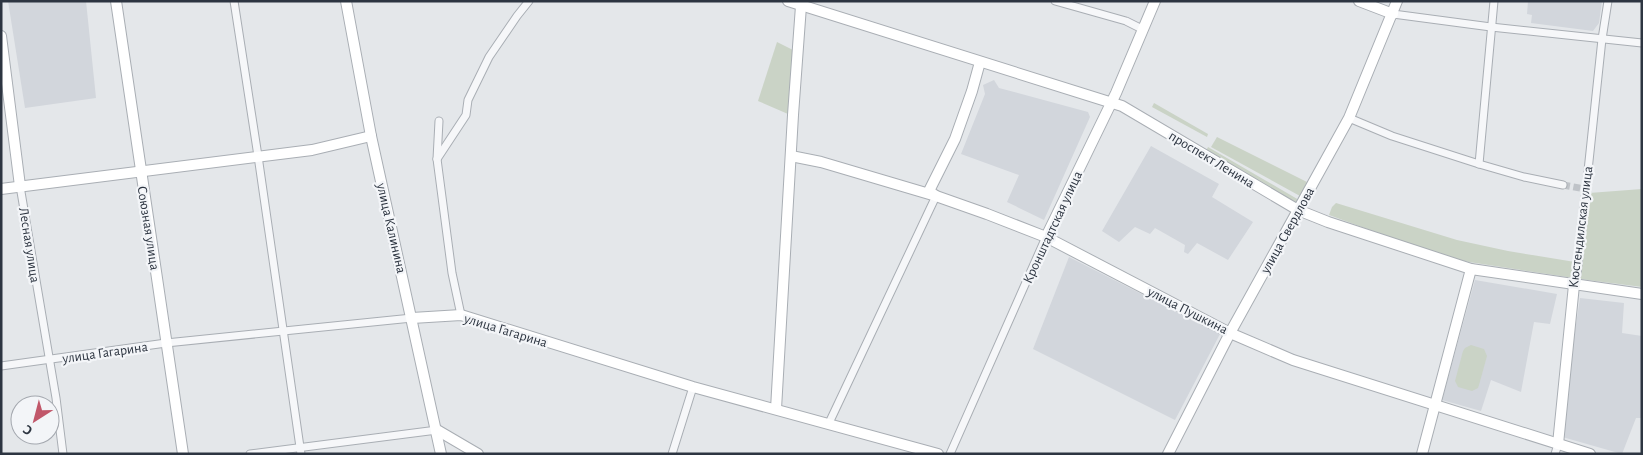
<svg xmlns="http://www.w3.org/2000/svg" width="1643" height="455" font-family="'Alegreya Sans',sans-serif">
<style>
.built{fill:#d2d6dc}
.green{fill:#cad3c6}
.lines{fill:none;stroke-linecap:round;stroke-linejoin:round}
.street-tunnel{stroke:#bfc3c8;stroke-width:7;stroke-dasharray:7 3.5;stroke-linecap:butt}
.street-casing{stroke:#a9aeb4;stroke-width:9}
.secondary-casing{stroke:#a9aeb4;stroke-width:12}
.street{stroke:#f6f7f9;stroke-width:7}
.secondary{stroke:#fff;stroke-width:10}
.labels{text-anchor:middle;stroke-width:4.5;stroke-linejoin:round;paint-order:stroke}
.street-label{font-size:14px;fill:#2d3541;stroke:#f3f5f8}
</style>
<rect width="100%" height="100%" fill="#e4e7ea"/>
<g class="built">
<path d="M8,1H86L96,98L25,108Z"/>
<path d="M1528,1H1602L1599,23L1593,31L1531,23L1532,15L1527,14Z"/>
<path d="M994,80L999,88L1088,112L1090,117L1044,220L1007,202L1019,175L961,154L985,94L983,85Z"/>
<path d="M1151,146L1219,184L1212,197L1253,222L1228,260L1197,243L1188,254L1184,252L1185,245L1155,228L1150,234L1135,227L1119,242L1102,231Z"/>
<path d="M1069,257L1220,334L1175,420L1033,349Z"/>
<path d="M1475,280L1557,294L1550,324L1534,322L1521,392L1491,380L1481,411L1442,400Z"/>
<path d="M1580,298L1624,303L1622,333L1642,336V418H1636L1622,454L1559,436Z"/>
</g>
<g class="green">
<path d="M777,42L795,51L788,114L758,101Z"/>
<path d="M1154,103L1208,134L1207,137L1152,107Z"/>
<path d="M1217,137L1307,182L1300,196L1211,147Z"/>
<path d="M1208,147L1299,200L1297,203L1205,153Z"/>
<path d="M1642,189V287L1580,279L1589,193Z"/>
<path d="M1336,203L1457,240L1508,251L1575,262L1574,278L1469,262L1441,256L1329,215L1332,207Z"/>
<path d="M1471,345L1484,349L1487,356L1479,385L1478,388L1472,391L1458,387L1455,381L1463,351L1465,348Z"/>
</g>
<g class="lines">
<path class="street-tunnel" d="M1563,185L1585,189"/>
<g class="street-casing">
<g id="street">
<path d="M234,1L258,156L301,454"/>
<path d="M1055,1L1126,21L1142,29"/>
<path d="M1393,14L1491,27L1642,43"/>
<path d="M1349,118L1392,136L1479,164L1524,177L1563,185"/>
<path d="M439,121L437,159L452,273L461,315"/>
<path d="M437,159L466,115L468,100L489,57L517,16L529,1"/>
<path d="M1479,164L1494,1"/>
<path d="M20,186L56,398L63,454"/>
<path d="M1574,285L1577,274L1602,39L1608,1"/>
<path d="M1,366L166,343L412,318"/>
<path d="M829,423L936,196"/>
<path d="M250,454L437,430"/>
<path d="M672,454L693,387"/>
<path d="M950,454L1046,237"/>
<path d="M1555,454L1558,444"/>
</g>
</g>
<g class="secondary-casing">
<g id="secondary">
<path d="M116,1L183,454"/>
<path d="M346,1L371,136L441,454"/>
<path d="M788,1L1122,106L1298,210L1328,222L1471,269L1642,294"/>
<path d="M1359,1L1393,14"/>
<path d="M1,36L20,186"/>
<path d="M791,156L821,162L936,196L987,214L1046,237L1230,333L1293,360L1590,454"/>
<path d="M1,189L312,150L371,136"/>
<path d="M936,196L929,191L955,139L972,91L980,62"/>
<path d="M1046,237L1116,93L1155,1"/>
<path d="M412,318L461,315L693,387L938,454"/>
<path d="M776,409L793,115L801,6"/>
<path d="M437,430L478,454"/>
<path d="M1558,444L1574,285"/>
<path d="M1168,454L1230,333L1349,118L1397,1"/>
<path d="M1422,454L1471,269"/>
</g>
</g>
<use href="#street" class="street"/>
<use href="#secondary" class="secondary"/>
</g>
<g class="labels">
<g class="street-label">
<text transform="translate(1212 159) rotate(31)" y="5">проспект Ленина</text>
<text transform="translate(1052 227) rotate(-65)" y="5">Кронштадтская улица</text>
<text transform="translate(1580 227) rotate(-83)" y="5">Кюстендилская улица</text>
<text transform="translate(149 228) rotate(81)" y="5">Союзная улица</text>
<text transform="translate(392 228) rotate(77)" y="5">улица Калинина</text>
<text transform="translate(1287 230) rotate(-61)" y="5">улица Свердлова</text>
<text transform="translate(30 245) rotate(81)" y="5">Лесная улица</text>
<text transform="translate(1188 310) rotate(27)" y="5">улица Пушкина</text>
<text transform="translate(506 330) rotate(17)" y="5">улица Гагарина</text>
<text transform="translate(105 352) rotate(-8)" y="5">улица Гагарина</text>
</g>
</g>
<rect width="1643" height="455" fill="none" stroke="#2d3541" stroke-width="5"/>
<g transform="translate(35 420) rotate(216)"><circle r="24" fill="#f3f5f8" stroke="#a4a8af"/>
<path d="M0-4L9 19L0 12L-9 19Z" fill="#c1576a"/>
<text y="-8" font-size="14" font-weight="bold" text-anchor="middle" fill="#2d3541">С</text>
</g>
</svg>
